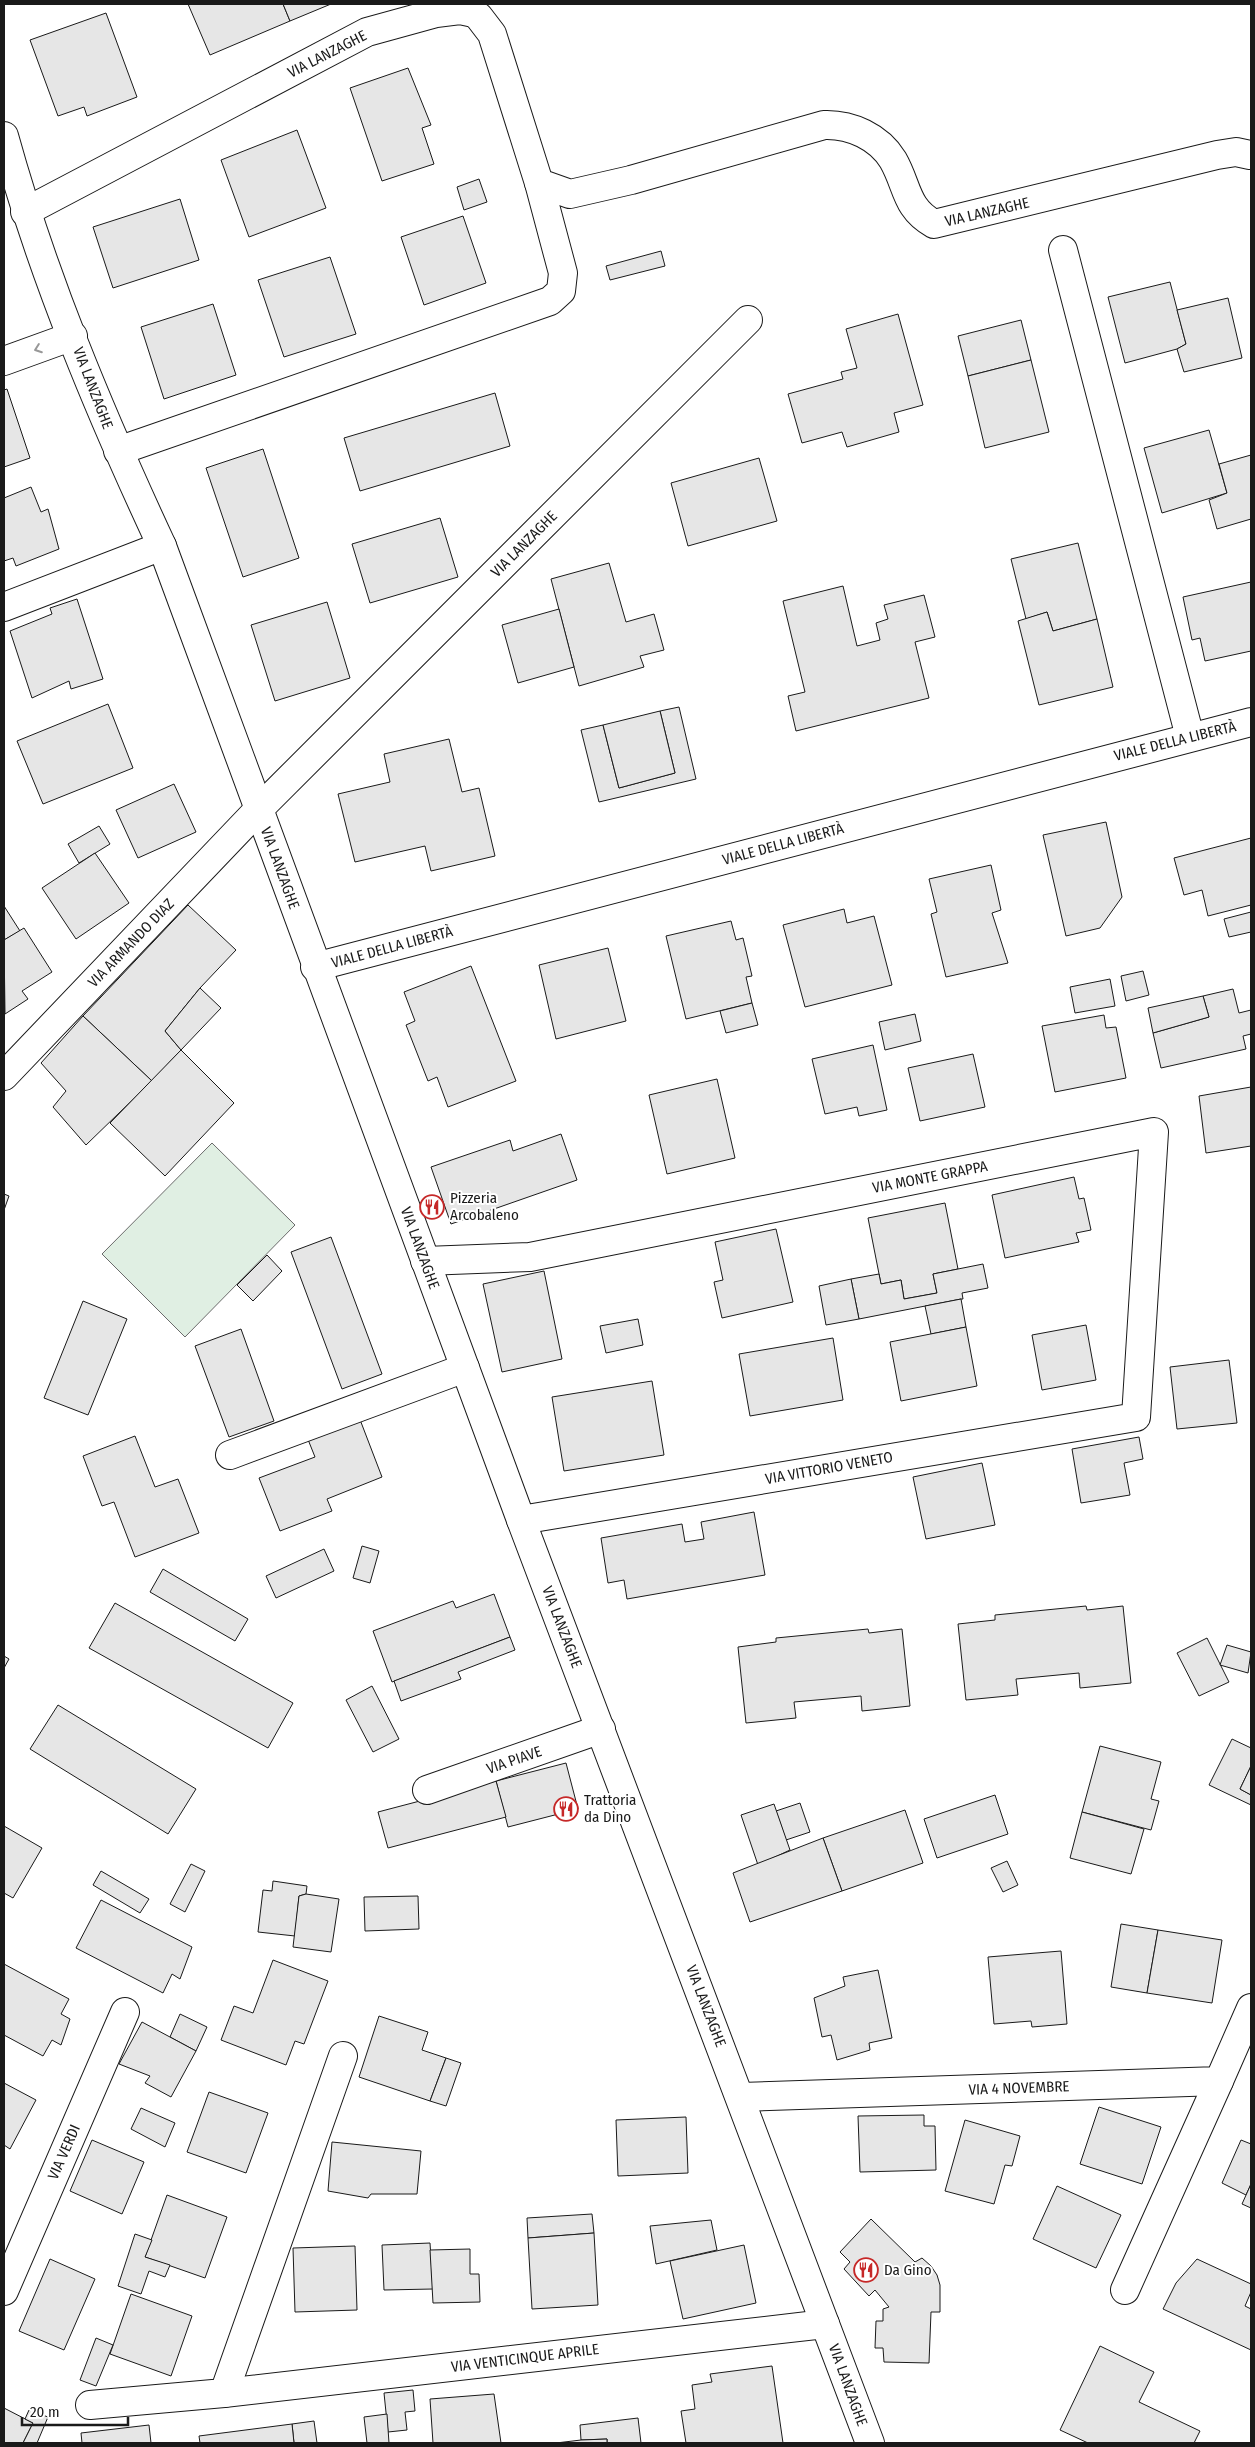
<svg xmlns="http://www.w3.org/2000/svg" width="1255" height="2447" font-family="'Fira Sans Condensed',sans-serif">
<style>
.green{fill:#e0efe3;stroke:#6a6a6a}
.building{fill:#e6e6e6;stroke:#1a1a1a}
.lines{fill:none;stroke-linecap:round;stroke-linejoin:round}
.street-casing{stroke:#1a1a1a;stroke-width:30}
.secondary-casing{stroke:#1a1a1a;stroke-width:30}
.street{stroke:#fff;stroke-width:28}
.secondary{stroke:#fff;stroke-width:28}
.oneway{stroke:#989898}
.labels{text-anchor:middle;stroke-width:4;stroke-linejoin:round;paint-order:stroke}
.street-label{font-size:15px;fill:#1a1a1a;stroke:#fff}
.poi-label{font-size:15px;fill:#1a1a1a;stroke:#fff;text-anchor:start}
</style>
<rect width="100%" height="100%" fill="#fff"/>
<path class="green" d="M212,1143L295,1225L185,1337L102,1254Z"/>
<g class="building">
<path d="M188,4H283L290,21L210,55Z"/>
<path d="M283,4H331L290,21Z"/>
<path d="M106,13L137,97L87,116L84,107L58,116L30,40Z"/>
<path d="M408,68L431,125L422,128L434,164L382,181L350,88Z"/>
<path d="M297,130L326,208L249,237L221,160Z"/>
<path d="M479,179L487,202L464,210L457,187Z"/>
<path d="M180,199L199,260L113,288L93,227Z"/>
<path d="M463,216L486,283L424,305L401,237Z"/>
<path d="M661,251L665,266L610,280L606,266Z"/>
<path d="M330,257L356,334L284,357L258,280Z"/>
<path d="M1170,282L1186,344L1177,349L1125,363L1108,297Z"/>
<path d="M1228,298L1242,358L1184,372L1177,349L1186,344L1177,310Z"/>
<path d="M213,304L236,375L164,399L141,327Z"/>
<path d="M898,314L923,405L894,413L899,432L847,447L842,432L802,443L788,394L843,379L841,372L857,368L846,329Z"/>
<path d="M1021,320L1031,360L968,376L958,336Z"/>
<path d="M1031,360L1049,432L985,448L968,376Z"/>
<path d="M7,389L30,458L4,467V390Z"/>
<path d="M495,393L510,446L360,491L344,438Z"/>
<path d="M1209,430L1227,493L1162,513L1144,448Z"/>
<path d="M263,449L299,558L243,577L206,468Z"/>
<path d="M1251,455V519L1217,529L1209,500L1227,493L1219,464Z"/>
<path d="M759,458L777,521L688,546L671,483Z"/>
<path d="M31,487L41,512L48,509L59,549L16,566L13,558L4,561V498Z"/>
<path d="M440,518L458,577L370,603L352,544Z"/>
<path d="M1078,543L1097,619L1053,631L1047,612L1026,619L1011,559Z"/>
<path d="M609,563L626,622L654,614L664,650L640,656L644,667L579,686L551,579Z"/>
<path d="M1251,582V651L1205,661L1200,638L1192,640L1183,597Z"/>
<path d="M843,586L857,646L880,640L876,623L888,619L884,605L924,595L935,637L915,642L929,698L796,731L788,696L805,692L783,601Z"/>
<path d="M77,599L103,679L71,689L69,681L32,698L10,631L52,614L50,608Z"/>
<path d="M327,602L350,678L275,701L251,625Z"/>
<path d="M559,609L574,667L518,683L502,625Z"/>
<path d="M1047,612L1053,631L1097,619L1113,687L1039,705L1018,621Z"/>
<path d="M108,704L133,768L43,804L17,741Z"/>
<path d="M679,707L696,779L599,802L581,730L603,725L619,788L675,773L660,711Z"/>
<path d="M660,711L675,773L619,788L603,725Z"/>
<path d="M449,739L462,792L479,788L495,856L431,871L425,846L355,862L338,794L390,782L384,754Z"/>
<path d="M174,784L196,832L138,858L116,810Z"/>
<path d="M1106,822L1122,897L1100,928L1066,936L1043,835Z"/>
<path d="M99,826L110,844L79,863L68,844Z"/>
<path d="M1251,838V905L1208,916L1202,890L1184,895L1174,858Z"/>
<path d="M95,853L129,903L76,939L42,888Z"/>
<path d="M991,865L1001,910L992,913L1008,963L946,977L931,914L937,912L929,879Z"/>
<path d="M188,905L236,950L200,988L165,1031L181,1050L152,1081L83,1016Z"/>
<path d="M4,906L20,931L4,940Z"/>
<path d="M844,909L847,923L874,916L892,985L805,1007L783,925Z"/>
<path d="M1251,912V932L1229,937L1224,919Z"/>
<path d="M731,921L736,940L743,938L752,976L746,977L752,1003L686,1019L666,936Z"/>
<path d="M24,928L52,972L22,991L28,999L5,1014L4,940Z"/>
<path d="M608,948L626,1021L556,1039L539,965Z"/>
<path d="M471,966L516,1081L448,1107L437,1077L428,1081L406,1025L415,1021L404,992Z"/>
<path d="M1143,971L1149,995L1126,1001L1121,976Z"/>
<path d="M1110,979L1115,1006L1075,1013L1070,987Z"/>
<path d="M200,988L221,1008L181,1050L165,1031Z"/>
<path d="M1233,989L1239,1013L1251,1010V1034L1243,1036L1246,1049L1161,1068L1153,1033L1209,1017L1203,996Z"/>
<path d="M1203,996L1209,1017L1153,1033L1148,1008Z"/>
<path d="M752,1003L758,1025L726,1033L720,1011Z"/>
<path d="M915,1014L921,1041L885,1050L879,1022Z"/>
<path d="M1104,1015L1106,1028L1116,1027L1126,1078L1055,1092L1042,1026Z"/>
<path d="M83,1016L152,1081L86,1145L53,1107L66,1091L41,1063Z"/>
<path d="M873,1045L887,1110L859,1116L857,1107L825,1114L812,1059Z"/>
<path d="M181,1050L234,1103L165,1176L110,1123Z"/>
<path d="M973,1054L985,1107L920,1121L908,1068Z"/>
<path d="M717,1079L735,1158L667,1174L649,1095Z"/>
<path d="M1251,1087V1146L1206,1153L1199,1096Z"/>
<path d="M561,1134L577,1180L451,1224L431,1167L510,1140L513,1151Z"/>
<path d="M1074,1177L1079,1199L1084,1198L1091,1230L1076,1233L1079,1242L1005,1258L992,1195Z"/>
<path d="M4,1194L9,1196L4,1210Z"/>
<path d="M945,1203L958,1269L933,1274L937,1293L904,1299L901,1280L881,1284L868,1218Z"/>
<path d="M776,1229L793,1302L722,1318L714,1282L723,1280L715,1242Z"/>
<path d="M331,1237L382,1374L342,1389L291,1252Z"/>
<path d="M267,1255L282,1271L253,1301L237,1285Z"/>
<path d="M983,1264L988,1288L962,1293L963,1299H961L859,1319L851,1279L879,1274L881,1284L901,1280L904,1299L937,1293L933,1274Z"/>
<path d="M544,1271L562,1359L502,1372L483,1284Z"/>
<path d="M851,1279L859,1319L826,1325L819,1286Z"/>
<path d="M961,1299L966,1327L931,1334L925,1306Z"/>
<path d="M83,1301L127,1319L88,1415L44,1398Z"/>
<path d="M638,1319L643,1345L606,1353L600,1326Z"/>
<path d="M1086,1325L1096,1380L1042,1390L1032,1335Z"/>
<path d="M966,1327L977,1386L901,1401L890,1342Z"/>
<path d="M241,1329L274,1421L229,1437L195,1346Z"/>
<path d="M833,1338L843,1400L750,1416L739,1354Z"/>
<path d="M1229,1360L1237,1423L1177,1429L1170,1367Z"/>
<path d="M652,1381L664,1455L564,1471L552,1397Z"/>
<path d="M359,1417L382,1477L327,1499L332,1511L280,1531L259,1478L315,1457L307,1437Z"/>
<path d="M135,1436L155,1487L178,1479L199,1533L135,1557L114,1502L102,1506L83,1456Z"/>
<path d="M1139,1437L1143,1459L1124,1463L1130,1495L1081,1503L1072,1449Z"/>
<path d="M982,1463L995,1525L926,1539L913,1477Z"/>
<path d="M754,1512L765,1575L627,1599L624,1580L608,1583L601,1538L682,1524L685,1542L704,1539L701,1522Z"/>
<path d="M362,1546L379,1551L370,1583L353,1578Z"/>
<path d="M324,1549L334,1571L276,1598L266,1576Z"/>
<path d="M163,1569L248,1619L235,1641L150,1592Z"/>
<path d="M494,1594L510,1637L392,1682L373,1631L453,1601L456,1608Z"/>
<path d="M115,1603L293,1703L268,1748L89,1648Z"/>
<path d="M1086,1606L1087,1610L1123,1606L1131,1683L1080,1688L1079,1673L1016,1679L1018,1695L966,1700L958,1624L995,1620V1615Z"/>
<path d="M868,1629L869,1633L902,1629L910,1706L862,1711L861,1696L794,1702L796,1718L746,1723L738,1647L776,1642V1638Z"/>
<path d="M510,1637L515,1650L458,1672L461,1679L401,1701L394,1681Z"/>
<path d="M1207,1638L1229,1682L1199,1696L1177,1653Z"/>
<path d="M1227,1645L1251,1652L1248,1673L1220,1665Z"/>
<path d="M4,1656L9,1659L4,1668Z"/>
<path d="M372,1686L399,1739L373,1752L346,1700Z"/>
<path d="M58,1705L196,1789L168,1834L30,1749Z"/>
<path d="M1232,1739L1251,1748V1766L1240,1789L1251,1795V1805L1209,1785Z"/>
<path d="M1100,1746L1161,1762L1151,1799L1159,1801L1151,1830L1082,1812Z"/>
<path d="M566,1763L578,1809L508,1827L496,1781Z"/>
<path d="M1251,1766V1795L1240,1789Z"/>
<path d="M496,1781L506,1817L388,1848L378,1812Z"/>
<path d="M995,1795L1008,1834L937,1858L924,1819Z"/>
<path d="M800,1803L810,1832L786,1840L776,1811Z"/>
<path d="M774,1804L790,1850L758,1865L741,1815Z"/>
<path d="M905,1810L923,1863L842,1891L823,1838Z"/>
<path d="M1082,1812L1144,1829L1131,1874L1070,1858Z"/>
<path d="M4,1826L42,1848L13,1898L4,1893Z"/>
<path d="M823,1838L842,1891L750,1922L733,1873Z"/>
<path d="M1007,1861L1018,1885L1003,1892L991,1868Z"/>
<path d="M191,1864L205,1871L185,1912L170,1904Z"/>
<path d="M101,1871L149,1899L140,1913L93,1885Z"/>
<path d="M273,1881L307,1886L306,1894L299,1896L295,1936L258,1932L263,1890L272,1891Z"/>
<path d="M306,1894L339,1899L331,1952L293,1947L299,1896Z"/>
<path d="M418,1896L419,1929L365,1931L364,1897Z"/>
<path d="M101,1900L192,1947L180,1979L172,1974L163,1993L76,1948Z"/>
<path d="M1121,1924L1158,1930L1147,1993L1111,1987Z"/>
<path d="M1158,1930L1222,1940L1212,2003L1147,1993Z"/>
<path d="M1061,1951L1067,2024L1032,2027L1031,2021L994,2024L988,1957Z"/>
<path d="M273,1960L328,1981L304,2044L295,2041L286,2065L221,2040L234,2006L253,2013Z"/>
<path d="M4,1964L69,1999L61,2014L70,2019L61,2045L52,2040L43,2056L4,2035Z"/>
<path d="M878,1970L892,2038L869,2043L870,2050L837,2060L831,2035L822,2037L814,1998L845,1986L843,1977Z"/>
<path d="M180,2014L207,2027L196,2051L170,2037Z"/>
<path d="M379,2016L428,2032L422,2050L446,2058L430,2101L359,2077Z"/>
<path d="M142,2022L196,2051L171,2097L145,2083L150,2076L119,2064Z"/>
<path d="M446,2058L461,2063L446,2106L430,2101Z"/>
<path d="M4,2083L36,2100L10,2149L4,2145Z"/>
<path d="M209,2092L268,2113L246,2173L187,2152Z"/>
<path d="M1099,2107L1161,2127L1142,2184L1080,2164Z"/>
<path d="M141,2108L175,2123L165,2147L131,2129Z"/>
<path d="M924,2115V2126H935L936,2170L860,2172L858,2116Z"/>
<path d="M686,2117L688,2173L618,2176L616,2120Z"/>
<path d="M965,2120L1020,2136L1012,2166L1005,2165L994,2204L945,2191Z"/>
<path d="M92,2140L144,2162L122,2214L70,2191Z"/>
<path d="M1241,2140L1251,2144V2184L1246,2195L1222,2183Z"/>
<path d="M332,2142L421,2151L417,2194H371L368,2198L328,2191Z"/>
<path d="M1251,2184V2208L1242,2204Z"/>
<path d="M1057,2186L1121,2215L1096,2268L1033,2239Z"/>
<path d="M167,2195L227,2217L205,2278L145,2257Z"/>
<path d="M592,2214L594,2233L528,2238L527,2218Z"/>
<path d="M871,2219L915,2262L922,2258L931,2266L937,2275L940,2285V2312H931L929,2363L884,2362L883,2348H875L876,2321H883V2309L889,2307L875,2290L869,2296L844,2269L850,2262L840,2252Z"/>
<path d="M711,2220L717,2250L656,2264L650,2226Z"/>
<path d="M594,2233L598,2305L532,2309L528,2238Z"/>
<path d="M135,2234L152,2240L145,2257L170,2265L165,2277L149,2271L141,2294L118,2286Z"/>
<path d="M430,2243L433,2289L384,2290L382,2245Z"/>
<path d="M744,2245L756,2303L683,2319L670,2261Z"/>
<path d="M355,2246L357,2310L295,2312L293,2248Z"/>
<path d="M470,2249V2274H479L480,2302L433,2303L430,2250Z"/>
<path d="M50,2259L95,2279L64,2350L19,2331Z"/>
<path d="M1197,2259L1251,2284V2292L1245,2306L1251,2309V2350L1163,2309L1176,2283Z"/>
<path d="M131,2294L192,2316L171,2376L110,2354Z"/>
<path d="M96,2338L113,2345L96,2386L80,2380Z"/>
<path d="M1100,2346L1154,2372L1139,2402L1200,2431L1194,2443H1088L1060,2430Z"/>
<path d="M772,2366L783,2443H686L681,2411L695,2409L692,2385L712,2382L710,2374Z"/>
<path d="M413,2390L415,2411L405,2412L407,2430L388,2432L384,2393Z"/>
<path d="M494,2394L501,2443H433L430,2399Z"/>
<path d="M4,2408L33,2423L23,2443H4Z"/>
<path d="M29,2410L48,2417L37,2443H23L33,2423L25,2419Z"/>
<path d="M387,2414L389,2443H367L364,2417Z"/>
<path d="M638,2418L641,2443H607V2439L581,2440L580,2425Z"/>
<path d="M314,2421L317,2443H294L292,2424Z"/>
<path d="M292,2424L294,2443H200L199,2436Z"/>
<path d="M149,2425L151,2443H82L81,2433Z"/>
<path d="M607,2439V2443H556L581,2440Z"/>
</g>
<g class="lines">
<g class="street-casing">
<g id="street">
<path d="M25,212L367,32L436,13L460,10L474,13L479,17L492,34L539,183L570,194L631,180L824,125C851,124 879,137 893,160C908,186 905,208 934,224L1217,155L1236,152L1250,155"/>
<path d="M1063,250L1190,737"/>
<path d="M4,361L73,336"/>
<path d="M118,451L550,301L561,291L563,273L539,183"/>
<path d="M4,607L162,546"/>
<path d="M4,1076L258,810L748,320"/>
<path d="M425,1261L530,1257L1154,1132L1136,1417L521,1520"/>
<path d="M230,1455L465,1368"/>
<path d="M427,1790L601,1729"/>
<path d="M741,2097L1219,2081L1251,2008"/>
<path d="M1125,2290L1219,2081"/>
<path d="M4,2291L125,2012"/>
<path d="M224,2393L825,2324"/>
<path d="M90,2405L224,2393L343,2056"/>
</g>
</g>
<g class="secondary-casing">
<g id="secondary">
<path d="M4,136C43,277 100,413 162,546L521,1520L870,2443"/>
<path d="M315,967L1251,722"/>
</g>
</g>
<use href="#street" class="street"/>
<use href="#secondary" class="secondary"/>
</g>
<defs><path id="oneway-chevron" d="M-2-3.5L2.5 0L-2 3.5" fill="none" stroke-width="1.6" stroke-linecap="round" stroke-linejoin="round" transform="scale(1.25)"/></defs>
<use class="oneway" href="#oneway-chevron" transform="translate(38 349) rotate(160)"/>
<defs>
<g id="restaurant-ring" transform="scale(1.25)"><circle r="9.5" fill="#fff" stroke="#c62828" stroke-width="1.5"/><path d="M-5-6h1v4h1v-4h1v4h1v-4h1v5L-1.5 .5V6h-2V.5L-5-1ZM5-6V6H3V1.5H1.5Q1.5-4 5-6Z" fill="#c62828"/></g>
</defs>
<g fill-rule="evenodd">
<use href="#restaurant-ring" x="432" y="1207"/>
<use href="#restaurant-ring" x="566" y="1809"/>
<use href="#restaurant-ring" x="866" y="2270"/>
</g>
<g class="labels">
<g class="street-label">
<text transform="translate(327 54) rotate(-27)" y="5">VIA LANZAGHE</text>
<text transform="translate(987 212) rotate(-13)" y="5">VIA LANZAGHE</text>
<text transform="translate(93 388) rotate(69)" y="5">VIA LANZAGHE</text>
<text transform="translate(524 544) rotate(-45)" y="5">VIA LANZAGHE</text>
<text transform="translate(1175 741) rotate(-14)" y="5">VIALE DELLA LIBERTÀ</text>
<text transform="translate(783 844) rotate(-15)" y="5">VIALE DELLA LIBERTÀ</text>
<text transform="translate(280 868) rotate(70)" y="5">VIA LANZAGHE</text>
<text transform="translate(131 943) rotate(-46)" y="5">VIA ARMANDO DIAZ</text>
<text transform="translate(392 947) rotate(-15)" y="5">VIALE DELLA LIBERTÀ</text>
<text transform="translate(930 1177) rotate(-11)" y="5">VIA MONTE GRAPPA</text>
<text transform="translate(420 1248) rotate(70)" y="5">VIA LANZAGHE</text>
<text transform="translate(829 1468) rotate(-10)" y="5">VIA VITTORIO VENETO</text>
<text transform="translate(562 1627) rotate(69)" y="5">VIA LANZAGHE</text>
<text transform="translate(514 1760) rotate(-19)" y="5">VIA PIAVE</text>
<text transform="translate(706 2006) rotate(69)" y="5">VIA LANZAGHE</text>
<text transform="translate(1019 2088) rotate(-2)" y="5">VIA 4 NOVEMBRE</text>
<text transform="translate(64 2152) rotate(-66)" y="5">VIA VERDI</text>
<text transform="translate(525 2358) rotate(-7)" y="5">VIA VENTICINQUE APRILE</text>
<text transform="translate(848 2385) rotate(70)" y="5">VIA LANZAGHE</text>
</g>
<g class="poi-label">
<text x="450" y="1203">Pizzeria<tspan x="450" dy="17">Arcobaleno</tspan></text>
<text x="584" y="1805">Trattoria<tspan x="584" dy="17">da Dino</tspan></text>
<text x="884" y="2275">Da Gino</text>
</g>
</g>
<rect width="1255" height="2447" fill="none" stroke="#1a1a1a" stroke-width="10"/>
<path d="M22 2417v8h106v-8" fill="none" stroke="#1a1a1a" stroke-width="2.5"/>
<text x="30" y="2417" font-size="15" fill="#1a1a1a" stroke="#ffffff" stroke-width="4" paint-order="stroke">20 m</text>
</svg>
